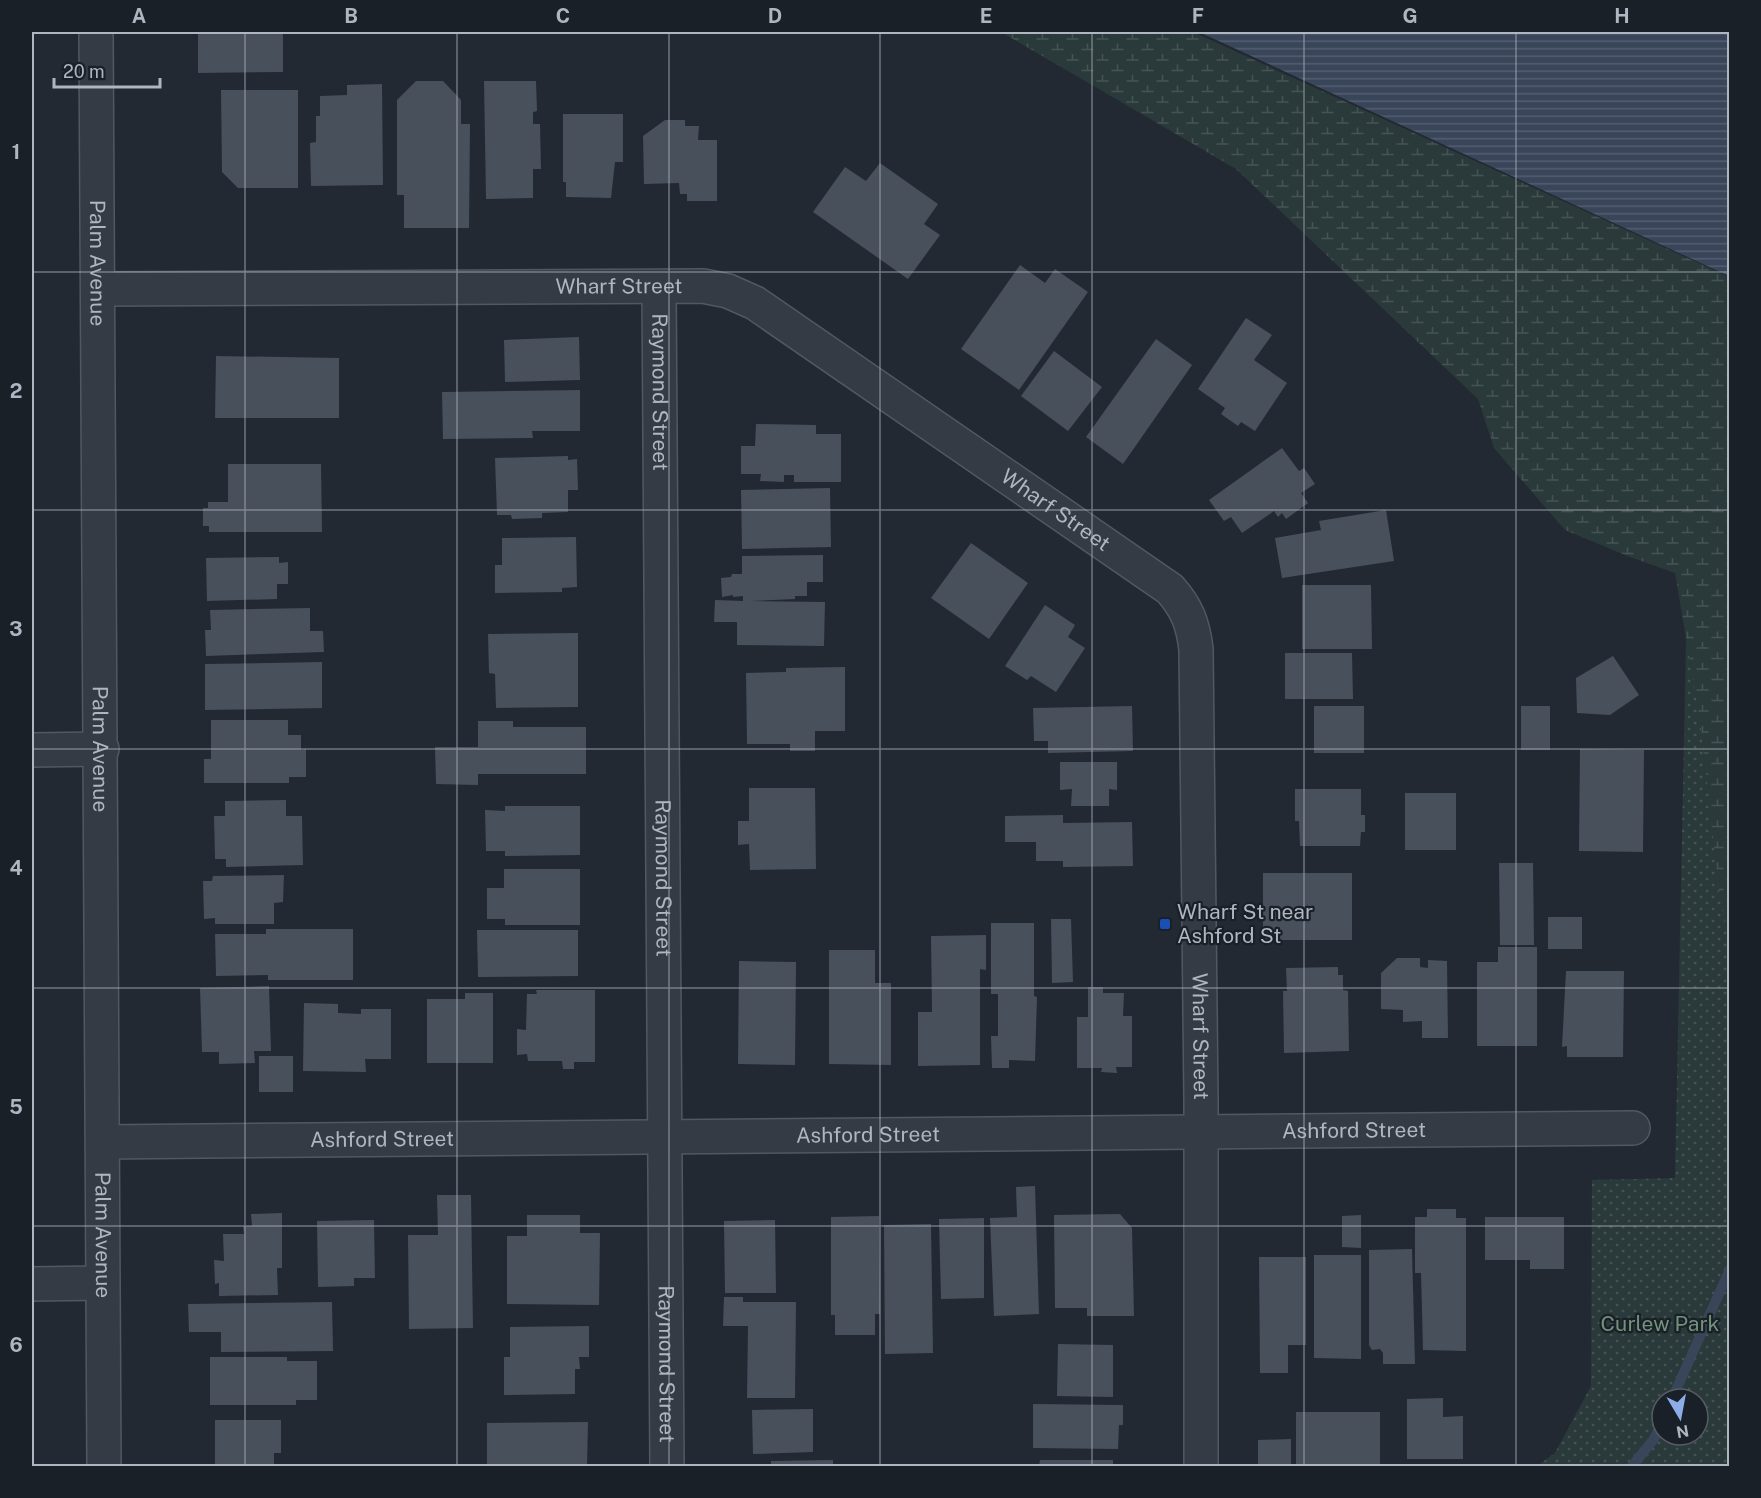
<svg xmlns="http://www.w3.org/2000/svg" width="1761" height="1498" font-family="'Public Sans',sans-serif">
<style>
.green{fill:url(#green-dots);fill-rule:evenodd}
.wetland{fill:url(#wetland-marsh)}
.water{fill:url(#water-rules)}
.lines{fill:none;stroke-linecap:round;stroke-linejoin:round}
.stream{stroke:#39465a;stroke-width:10}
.building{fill:#48505c}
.minor-casing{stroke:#525862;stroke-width:36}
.tertiary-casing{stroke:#525862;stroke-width:36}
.minor{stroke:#353b44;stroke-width:33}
.tertiary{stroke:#353b44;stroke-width:33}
.grid{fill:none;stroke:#afb5c1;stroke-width:1.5;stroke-opacity:0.55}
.transit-dot{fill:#1a4fb4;stroke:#1a2028;stroke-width:2}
.labels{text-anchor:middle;stroke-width:4.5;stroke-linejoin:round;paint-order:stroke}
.street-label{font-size:21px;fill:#afb5c1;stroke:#1a2028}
.poi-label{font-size:21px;fill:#afb5c1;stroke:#1a2028;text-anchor:start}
.park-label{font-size:21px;fill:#71937a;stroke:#1a2028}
.neatline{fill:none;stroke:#afb5c1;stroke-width:2}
.grid-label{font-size:20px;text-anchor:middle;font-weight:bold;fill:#afb5c1}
</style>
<defs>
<pattern id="green-dots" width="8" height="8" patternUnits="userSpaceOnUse" patternTransform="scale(1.5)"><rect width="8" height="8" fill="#2a3939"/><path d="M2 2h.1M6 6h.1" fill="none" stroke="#465354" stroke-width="1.8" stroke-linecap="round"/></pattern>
<pattern id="wetland-marsh" width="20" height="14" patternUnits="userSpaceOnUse" patternTransform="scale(1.5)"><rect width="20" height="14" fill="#2a3939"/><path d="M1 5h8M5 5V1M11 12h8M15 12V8" fill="none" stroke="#465354"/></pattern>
<pattern id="water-rules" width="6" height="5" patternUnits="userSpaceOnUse" patternTransform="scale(1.5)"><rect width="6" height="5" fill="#39465a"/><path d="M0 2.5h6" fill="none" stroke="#535e70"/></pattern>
</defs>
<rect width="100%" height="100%" fill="#222933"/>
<path class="green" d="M1729,545V1466H1537L1555,1453L1591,1386L1592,1180L1675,1178L1686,642ZM1662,1399H1698V1435H1662Z"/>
<path class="wetland" d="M1001,32H1193L1729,277V941L1720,899L1700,721L1675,573L1630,557L1565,530L1494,448L1478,399L1236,169Z"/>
<path class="water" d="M1199,32H1729V276Z"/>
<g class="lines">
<g class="stream">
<path d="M1672,1399L1730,1269"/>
<path d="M1632,1466L1654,1439L1662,1422"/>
</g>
</g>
<g class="building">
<path d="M198,32H283V72L198,73Z"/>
<path d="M416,81H443L461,100V124H470L469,228H404V195H397V100Z"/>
<path d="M484,81H536L537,111L533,112V124H540L541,169H533V198L486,199Z"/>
<path d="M382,84L383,185L311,186L310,143L316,142V116H320V96L347,95V85Z"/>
<path d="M221,90H298V188H238L222,172Z"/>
<path d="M563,114H623V162H615L611,198L566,197V182H563Z"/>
<path d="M665,120H685V126H699L698,140H717V201H687V194H680L679,183L644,184L643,136Z"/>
<path d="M880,163L938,204L924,224L940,235L908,279L813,212L845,167L866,181Z"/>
<path d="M1020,265L1045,283L1055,269L1088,292L1019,390L961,349Z"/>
<path d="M1246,318L1272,335L1254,360L1287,383L1255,431L1241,422L1238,426L1221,414L1225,408L1198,389Z"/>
<path d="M579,337L580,380L505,382L504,340Z"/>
<path d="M1156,339L1192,365L1123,464L1086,437Z"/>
<path d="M1054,351L1102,387L1068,431L1021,396Z"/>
<path d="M216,356L339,358V418H215Z"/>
<path d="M580,390V431H532L533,438L443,439L442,392Z"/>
<path d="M756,424L816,425V434H841V482H794V475H784V482L760,481L761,474H741V446H755Z"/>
<path d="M1282,448L1299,471L1304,468L1315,484L1301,493L1308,503L1286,519L1282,513L1278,517L1274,511L1242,533L1231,517L1224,521L1209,500Z"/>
<path d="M568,456V460L577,459L578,490H568V512L542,513V518L512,519L511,515H497L495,458Z"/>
<path d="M228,464H321L322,532H209V526H203V508H208V502H228Z"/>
<path d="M830,488L831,547L742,549L741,490Z"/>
<path d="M1386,510L1394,561L1282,578L1275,538L1321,530L1319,521Z"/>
<path d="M576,537L577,587L562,588V592L495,593V565H502V538Z"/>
<path d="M971,543L1028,583L989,639L931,598Z"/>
<path d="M823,555V582H807V596H795V599L750,601L825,602L824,646L737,645V622H714L715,600L743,601V596L733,597V595L722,597L721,578L731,577L732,574H742V556Z"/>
<path d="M279,557V563L288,562V584H277V599L207,601L206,558Z"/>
<path d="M1302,585H1371L1372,649H1302Z"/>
<path d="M1045,605L1075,625L1068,637L1085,648L1056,692L1031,676L1027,680L1005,666Z"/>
<path d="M310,608V631H323L324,652L206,656L205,630H211L210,610Z"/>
<path d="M578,633V707L496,708L495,674L489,673L488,634Z"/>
<path d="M1285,653H1352L1353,699H1285Z"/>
<path d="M1613,656L1639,695L1610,715L1577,713L1576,678Z"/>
<path d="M322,662V708L205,710V664Z"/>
<path d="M845,667V731H815V751H790V744H747L746,673L786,672V668Z"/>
<path d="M1132,706L1133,751L1048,753V741H1034L1033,708Z"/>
<rect x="1314" y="706" width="50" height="47"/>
<rect x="1521" y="706" width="29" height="44"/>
<path d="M211,720H288V735H301V750L306,749V777H289V783H204V759H211Z"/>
<path d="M478,721H513V727H586V774H478V785L436,784L435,747H478Z"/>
<path d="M1580,749L1644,750L1643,852L1579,851Z"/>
<path d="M1060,762H1117V790L1109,789V806H1071L1072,789L1060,790Z"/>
<path d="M749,788H815L816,869L750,870L749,844L738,845V821H749Z"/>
<path d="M1295,789H1361V815H1365V832H1361L1360,846H1300L1299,821H1295Z"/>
<rect x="1405" y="793" width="51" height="57"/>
<path d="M286,800V816H302L303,865L226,867V859H215L214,816H225V801Z"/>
<path d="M505,806H580V855L505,856V851H486L485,810L505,811Z"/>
<path d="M1063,815V823L1132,822L1133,866L1063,867V861H1036V842H1005V816Z"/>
<path d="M1499,863H1533L1534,945H1500Z"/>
<path d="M504,869H580V925H505V919H487V888H504Z"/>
<rect x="1263" y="873" width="89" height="67"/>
<path d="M284,875L283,902L274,903V924H215V918L204,919L203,881H212L213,876Z"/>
<rect x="1548" y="917" width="34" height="32"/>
<path d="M1051,919H1071L1073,982L1052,983Z"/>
<path d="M991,923H1034V996L1037,997L1035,1061L1009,1060V1068H992L991,1036H998V994H991Z"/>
<path d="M266,929H353V980H268V975L216,976L215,934H266Z"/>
<path d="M477,930H578V976L478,977Z"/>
<path d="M986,935V970L980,969V1065L918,1066V1012H932L931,936Z"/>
<path d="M1498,947H1537V1046H1477V962H1498Z"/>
<path d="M829,950H875V983H891V1065L829,1064Z"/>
<path d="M1397,958H1420V967L1428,968V960L1447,961L1448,1038H1422V1021L1403,1022V1010L1381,1009V973Z"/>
<path d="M739,961L796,962L795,1065L738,1064Z"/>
<path d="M1338,967V975H1343V990L1348,991L1349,1051L1284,1053L1283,991H1287L1286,968Z"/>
<path d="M1566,971H1624L1623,1057H1567V1046L1562,1047Z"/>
<path d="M269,986L271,1051H254L255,1063L219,1064V1052H202L200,988Z"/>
<path d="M1088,987H1103V993H1124L1123,1016H1132V1067H1116L1117,1073L1101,1072L1102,1068H1077V1017H1088Z"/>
<path d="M536,990H595V1062H574V1069H563L562,1061H528L527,1054L517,1055V1029L526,1030L527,994H537Z"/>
<path d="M465,993H493V1063H427V999H465Z"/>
<path d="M304,1003L338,1004V1013L361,1014V1009H391V1059H365L366,1072L303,1071Z"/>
<rect x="259" y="1056" width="34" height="36"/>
<path d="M1035,1186L1039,1314L994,1316L990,1218L1017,1217L1016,1187Z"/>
<path d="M437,1195H471L473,1328L409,1329L408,1235H438Z"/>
<path d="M1427,1209H1456V1218H1466V1351L1423,1350L1421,1273H1415V1217H1427Z"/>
<path d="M282,1213V1268H277L278,1295L219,1296V1283L215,1284L214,1260L224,1261L223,1234H244L243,1226H252L251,1214Z"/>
<path d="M1120,1214L1132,1228L1134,1316H1087V1308H1055L1054,1215Z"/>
<path d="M527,1215H580V1233H600L599,1305L507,1304V1236H527Z"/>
<path d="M1361,1215V1248L1342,1247V1216Z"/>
<path d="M879,1216L880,1314H875V1335H835V1315H831V1217Z"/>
<path d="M1485,1217H1564V1269H1530V1260H1485Z"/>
<path d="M984,1218V1298L941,1299L939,1219Z"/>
<path d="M374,1220L375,1278H354V1286L318,1287L317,1221Z"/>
<path d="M775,1220L776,1293H725L724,1221Z"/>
<path d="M931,1224L933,1353L885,1354L884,1225Z"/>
<path d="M1412,1249L1415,1364H1383V1353L1380,1349L1372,1350L1369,1345V1250Z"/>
<path d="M1314,1255H1361V1359L1314,1358Z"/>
<path d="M1259,1257H1306V1345H1288V1373H1260Z"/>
<path d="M724,1297H743V1302H796L795,1398H747L748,1326H723Z"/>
<path d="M332,1302L333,1351L221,1352V1332H189L188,1304Z"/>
<path d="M589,1326V1357H579L580,1369H575V1394L504,1395V1357H510V1327Z"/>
<path d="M1058,1344L1113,1345V1397L1057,1396Z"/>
<path d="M210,1357H287V1361H317V1400H296V1405H210Z"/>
<path d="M1443,1398V1417L1463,1416V1459H1407V1399Z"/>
<path d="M1033,1404L1123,1405V1425H1119L1118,1449L1033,1448Z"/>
<path d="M813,1409V1452L753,1454L752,1410Z"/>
<rect x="1296" y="1412" width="84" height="54"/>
<path d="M215,1420H281V1453H274V1466H215Z"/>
<path d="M588,1422L587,1466H487V1423Z"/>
<path d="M1291,1439V1466H1258V1440Z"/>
<path d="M833,1460V1466H771V1461Z"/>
<path d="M1040,1460H1113V1466H1039Z"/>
</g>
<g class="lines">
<g class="minor-casing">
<g id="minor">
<path id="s1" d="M659,288L667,1466"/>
<path id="s2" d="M99,289L703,286L728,291L755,303L1170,589C1187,608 1193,624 1196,649L1201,1100V1466"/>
<path d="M32,750L102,749"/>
<path id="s3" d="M103,1142L1633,1128"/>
<path d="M32,1284L102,1283"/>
</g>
</g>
<g class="tertiary-casing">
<g id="tertiary">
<path id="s4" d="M96,32L104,1466"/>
</g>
</g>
<use href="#minor" class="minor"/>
<use href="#tertiary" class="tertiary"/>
</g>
<path class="grid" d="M245,32V1466M457,32V1466M669,32V1466M880,32V1466M1092,32V1466M1304,32V1466M1516,32V1466M32,272H1730M32,510H1730M32,749H1730M32,988H1730M32,1226H1730"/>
<rect class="transit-dot" x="1159" y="918" width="12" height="12" rx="3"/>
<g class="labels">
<g class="street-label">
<text dy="7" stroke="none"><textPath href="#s4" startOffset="231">Palm Avenue</textPath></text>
<text dy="7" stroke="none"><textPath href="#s2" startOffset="520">Wharf Street</textPath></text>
<text dy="7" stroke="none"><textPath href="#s1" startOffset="104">Raymond Street</textPath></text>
<text dy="7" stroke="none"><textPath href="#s2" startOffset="1024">Wharf Street</textPath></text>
<text dy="7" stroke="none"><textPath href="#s4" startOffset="717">Palm Avenue</textPath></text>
<text dy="7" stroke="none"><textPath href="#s1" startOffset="590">Raymond Street</textPath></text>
<text dy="7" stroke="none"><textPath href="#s2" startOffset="1617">Wharf Street</textPath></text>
<text dy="7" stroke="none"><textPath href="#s3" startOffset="1251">Ashford Street</textPath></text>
<text dy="7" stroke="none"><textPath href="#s3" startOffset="765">Ashford Street</textPath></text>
<text dy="7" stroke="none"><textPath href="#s3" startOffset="279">Ashford Street</textPath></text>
<text dy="7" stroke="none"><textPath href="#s4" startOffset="1203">Palm Avenue</textPath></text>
<text dy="7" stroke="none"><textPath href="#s1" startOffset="1076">Raymond Street</textPath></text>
</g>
<g class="poi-label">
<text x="1177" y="919">Wharf St near<tspan x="1177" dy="24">Ashford St</tspan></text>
</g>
<g class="park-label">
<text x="1660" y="1331">Curlew Park</text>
</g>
</g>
<rect width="1761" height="1498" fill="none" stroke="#1a2028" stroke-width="66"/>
<g transform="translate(1680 1417) rotate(170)"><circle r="28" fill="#1a2028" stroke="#565c65" stroke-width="1.5"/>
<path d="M0-4.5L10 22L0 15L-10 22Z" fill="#8cade8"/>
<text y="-9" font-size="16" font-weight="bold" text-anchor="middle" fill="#afb5c1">N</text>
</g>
<path d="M54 78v9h106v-9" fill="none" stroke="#afb5c1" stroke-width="3"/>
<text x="63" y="78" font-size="18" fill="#afb5c1" stroke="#1a2028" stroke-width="4.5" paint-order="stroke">20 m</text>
<rect x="33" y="33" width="1695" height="1432" class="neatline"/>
<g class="grid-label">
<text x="139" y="23">A</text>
<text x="351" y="23">B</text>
<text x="563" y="23">C</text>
<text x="775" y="23">D</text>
<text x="986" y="23">E</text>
<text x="1198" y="23">F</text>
<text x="1410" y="23">G</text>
<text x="1622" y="23">H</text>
<text x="16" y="159">1</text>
<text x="16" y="398">2</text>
<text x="16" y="636">3</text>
<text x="16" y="875">4</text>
<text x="16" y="1114">5</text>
<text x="16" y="1352">6</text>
</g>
</svg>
